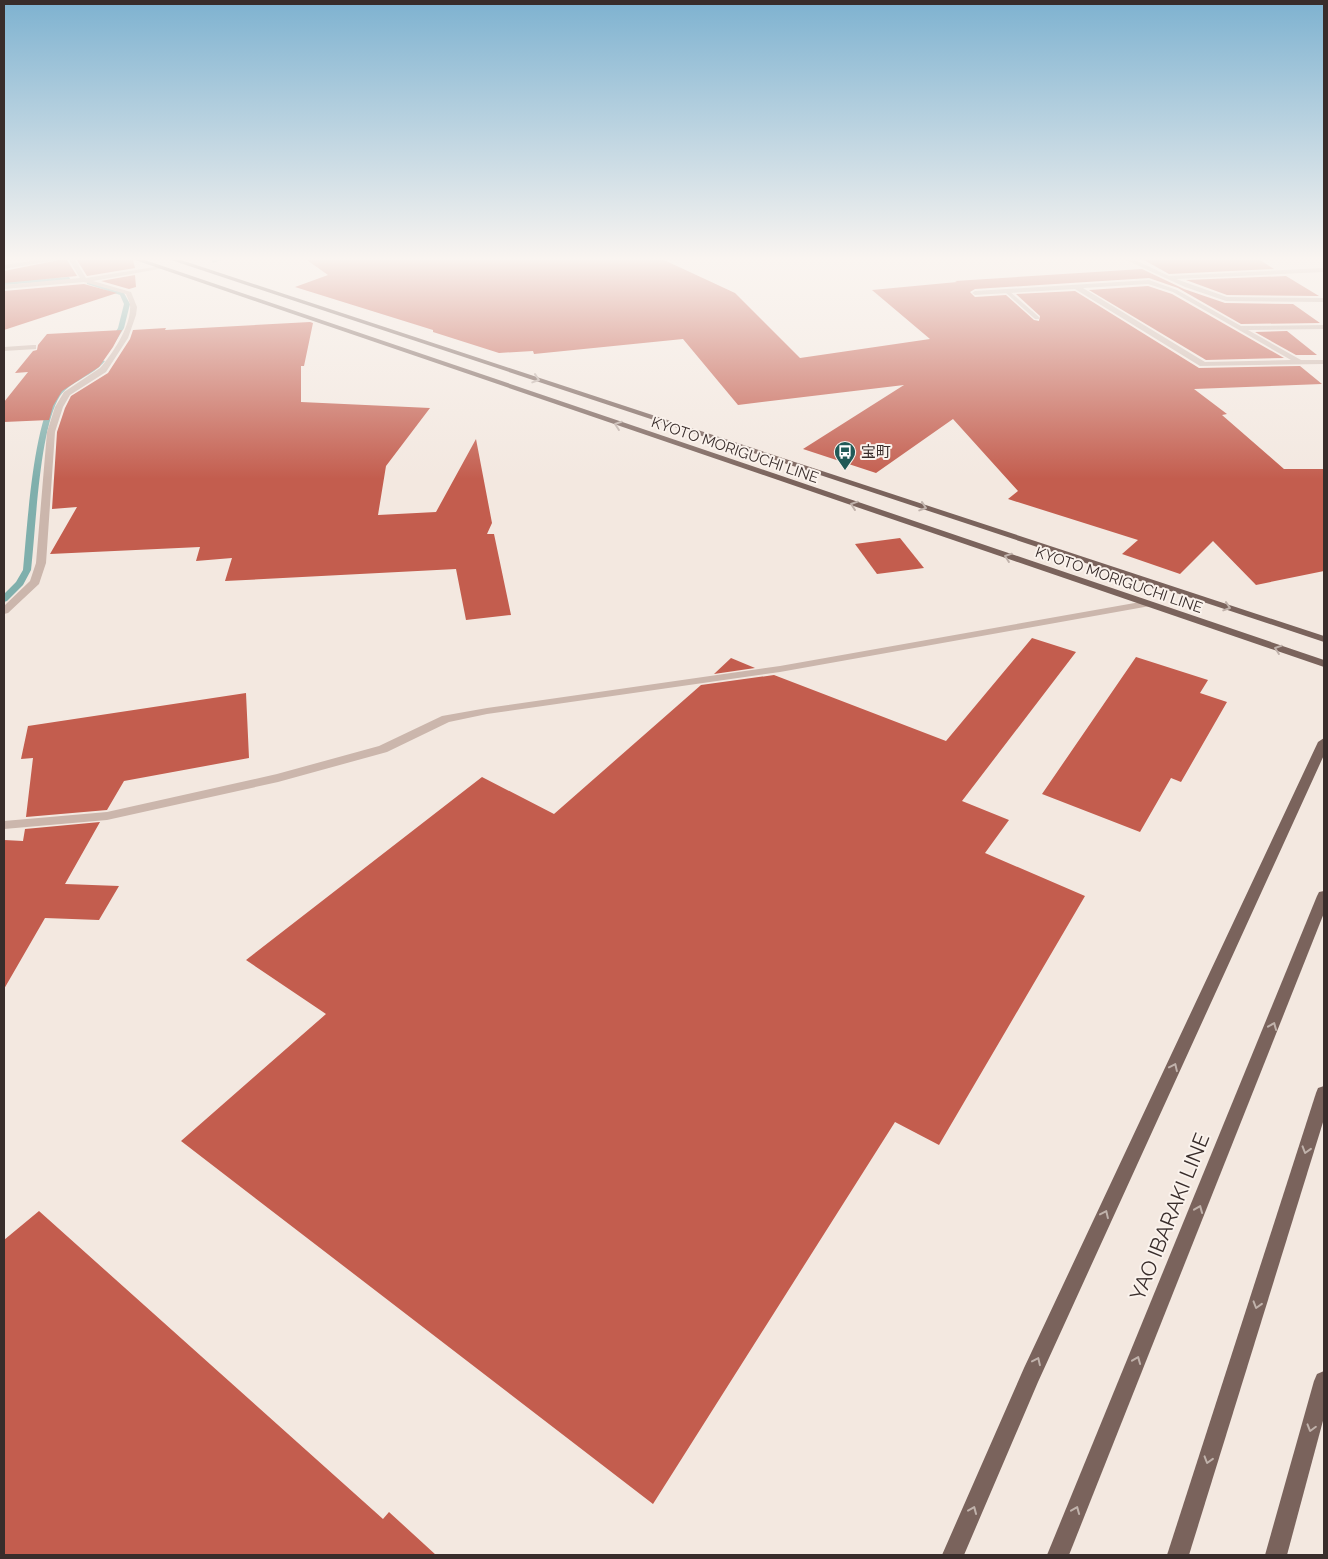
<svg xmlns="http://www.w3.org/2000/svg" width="1328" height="1559" font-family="Raleway,'Noto Sans JP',sans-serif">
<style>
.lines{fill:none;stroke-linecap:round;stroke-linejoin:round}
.stream{fill:#7fafac;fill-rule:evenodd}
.building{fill:#c35d4e}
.lane{fill:#cbb6ac;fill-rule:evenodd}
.street{fill:#cbb6ac;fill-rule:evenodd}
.primary{fill:#7a635c;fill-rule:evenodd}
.oneway{stroke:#c0b2ab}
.labels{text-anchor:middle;stroke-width:4;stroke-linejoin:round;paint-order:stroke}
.far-street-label{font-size:15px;fill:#392d2b;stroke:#faf2ec}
.far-poi-label{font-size:15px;fill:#392d2b;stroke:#faf2ec;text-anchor:start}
.near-street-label{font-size:21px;fill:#392d2b;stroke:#faf2ec}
</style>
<rect width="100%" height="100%" fill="#f3e8e0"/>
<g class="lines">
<g class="stream">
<path d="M211,260H221L213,263Z"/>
<path d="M69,277L71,280L4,285V281Z"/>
<path d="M87,282L124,293L130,304L124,328L114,344L109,343L118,328L124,304L120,295L87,284Z"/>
<path d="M100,360L105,361C93,376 71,381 60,396C39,429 36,528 31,570L23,585L7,601L4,602V594L16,582L23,570C27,531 33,418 57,391C69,378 87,373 100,360Z"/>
</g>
</g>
<g class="building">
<path d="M59,260H67L77,276L4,283V271Z"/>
<path d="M77,260H133L135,268L87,276Z"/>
<path d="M307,260H664L735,293L800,358L930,339L872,290L957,282L955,281L1142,269L1184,289L1225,303L1293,304L1320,323L1241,324L1178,288L1149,278L975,289L970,292L975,297L1006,295L1034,320L1039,321L1040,316L1016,294L1075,291L1199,368L1300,366L1322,384L1194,389L1227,414L1222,415L1284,469H1324V571L1256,585L1213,541L1180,574L1122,554L1138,540L1008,499L1018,491L953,419L876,473L803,449L904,385L738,405L683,339L534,354L533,351L499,353L433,332V330L295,287L328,275Z"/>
<path d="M1144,260H1260L1274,269L1169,274Z"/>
<path d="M135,275L136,287L129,289L101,281Z"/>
<path d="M1286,276L1319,296L1227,295L1186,280Z"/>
<path d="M84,284L117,293L4,330V291Z"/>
<path d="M1148,286L1172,294L1284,358L1206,360L1089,290Z"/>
<path d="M310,322L313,323L304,366H301V402L430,408L386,466L378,515L436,512L476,439L492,523L487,534H494L511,615L466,620L456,569L225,581L232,558L196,561L200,547L50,554L77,507L52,509L57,432L65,408L71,396L108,373L130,339L133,330L166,328L165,330Z"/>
<path d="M122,330L113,347L99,367L62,391L53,406L49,420L4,422V402L28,372L15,373L33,351L37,350L38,345L47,334Z"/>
<path d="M1287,331L1317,355H1296L1255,332Z"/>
<path d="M900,538L924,568L877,574L855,544Z"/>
<path d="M1032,638L1076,652L962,801L1009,820L985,853L1085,896L939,1145L895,1122L653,1504L181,1141L326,1014L246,960L482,777L554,814L701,685L774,675L946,741Z"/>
<path d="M1136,657L1208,680L1200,693L1227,702L1181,782L1171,778L1140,832L1042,794Z"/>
<path d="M731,658L755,668L714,674Z"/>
<path d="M246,693L249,758L124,781L107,810L26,817L33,758L21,759L28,726Z"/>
<path d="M100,822L65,884L119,886L99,920L45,918L4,989V840L23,841L25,829Z"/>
<path d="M39,1211L383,1519L389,1512L436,1555H4V1240Z"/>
</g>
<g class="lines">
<g class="lane">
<path d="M1007,289L1039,317V319H1035L1005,292L1004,291Z"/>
<path d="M1146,601L1150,602L1151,604L1150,606L780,672L487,714L449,722L387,752L278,782L107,820L4,829V821L107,812L277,774L379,746L442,716L487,708L780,666Z"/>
</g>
<g class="street">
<path d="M38,260H57L4,269V265Z"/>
<path d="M69,260H75L86,278L161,266L164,268L93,281L131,292L137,307L136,315L128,338L106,372L70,395L63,407L55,432L46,563L39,584L8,613L4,614V606L30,581L36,563L47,432L55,407L64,392L100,368C112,355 130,327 130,309C131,304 128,299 126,294L84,282L4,289V285L80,278Z"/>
<path d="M1126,260H1135L1169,276L1324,268V272L1176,279L1227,297L1324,298V302L1226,301L1185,287Z"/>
<path d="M1149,280L1177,290L1241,326L1324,325V329L1248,330L1301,360H1324V364L1200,366L1075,289L975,295L972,293L975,291ZM1148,284L1173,292L1291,360L1205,362L1083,288Z"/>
<path d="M33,345H36V349L4,351V347Z"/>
</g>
<g class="primary">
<path d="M135,260H145L1324,660V667Z"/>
<path d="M171,260H181L1324,636V642Z"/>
<path d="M1324,738V755L1038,1382L964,1555H942L1024,1368L1318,742Z"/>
<path d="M1324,891V913L1069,1555H1047L1317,896L1319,892Z"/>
<path d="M1324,1086V1119L1189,1555H1167L1316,1093L1318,1088Z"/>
<path d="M1324,1371V1417L1287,1555H1265L1314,1381L1317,1374Z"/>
</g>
</g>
<defs><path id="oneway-chevron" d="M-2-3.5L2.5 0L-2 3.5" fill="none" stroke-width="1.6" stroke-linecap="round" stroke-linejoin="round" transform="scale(1.25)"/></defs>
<g class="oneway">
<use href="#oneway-chevron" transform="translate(536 379) rotate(18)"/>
<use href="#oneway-chevron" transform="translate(618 425) rotate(-161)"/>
<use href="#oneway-chevron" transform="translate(854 505) rotate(-161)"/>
<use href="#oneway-chevron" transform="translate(923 507) rotate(18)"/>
<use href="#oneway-chevron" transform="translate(1008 557) rotate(-161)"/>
<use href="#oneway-chevron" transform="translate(1227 607) rotate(18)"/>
<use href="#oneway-chevron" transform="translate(1278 649) rotate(-161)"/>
<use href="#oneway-chevron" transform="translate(1273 1026) rotate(-68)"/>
<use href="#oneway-chevron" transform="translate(1174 1067) rotate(-65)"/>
<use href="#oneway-chevron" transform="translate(1306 1150) rotate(107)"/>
<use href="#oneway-chevron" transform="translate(1199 1209) rotate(-68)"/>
<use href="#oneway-chevron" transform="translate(1105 1214) rotate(-65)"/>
<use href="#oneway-chevron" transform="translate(1257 1305) rotate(107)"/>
<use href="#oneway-chevron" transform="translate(1137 1360) rotate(-68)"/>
<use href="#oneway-chevron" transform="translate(1037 1361) rotate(-65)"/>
<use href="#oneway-chevron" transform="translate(1311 1428) rotate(106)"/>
<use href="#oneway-chevron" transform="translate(1208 1460) rotate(107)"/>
<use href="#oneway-chevron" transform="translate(973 1510) rotate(-67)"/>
<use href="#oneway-chevron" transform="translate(1076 1510) rotate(-68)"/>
</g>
<linearGradient id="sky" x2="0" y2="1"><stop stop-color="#7eb2d0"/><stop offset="0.54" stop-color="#faf5f1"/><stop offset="1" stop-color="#faf5f1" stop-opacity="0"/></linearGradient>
<rect width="1328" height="479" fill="url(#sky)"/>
<defs>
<g id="bus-pin" transform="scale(1.125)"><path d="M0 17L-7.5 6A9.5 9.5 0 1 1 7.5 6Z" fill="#215a57" stroke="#faf2ec"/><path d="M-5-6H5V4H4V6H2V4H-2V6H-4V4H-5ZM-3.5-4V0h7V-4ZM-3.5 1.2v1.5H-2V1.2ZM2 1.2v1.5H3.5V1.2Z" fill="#fff"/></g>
</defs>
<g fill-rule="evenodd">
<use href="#bus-pin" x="845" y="452"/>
</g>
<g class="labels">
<g class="far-street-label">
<text transform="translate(735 450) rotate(19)" y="5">KYOTO MORIGUCHI LINE</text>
<text transform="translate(1119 580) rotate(19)" y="5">KYOTO MORIGUCHI LINE</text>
</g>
<g class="far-poi-label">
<text x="861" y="457">宝町</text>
</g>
<g class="near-street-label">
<text transform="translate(1170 1217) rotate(-68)" y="7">YAO IBARAKI LINE</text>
</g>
</g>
<rect width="1328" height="1559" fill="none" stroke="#392d2b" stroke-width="10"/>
</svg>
